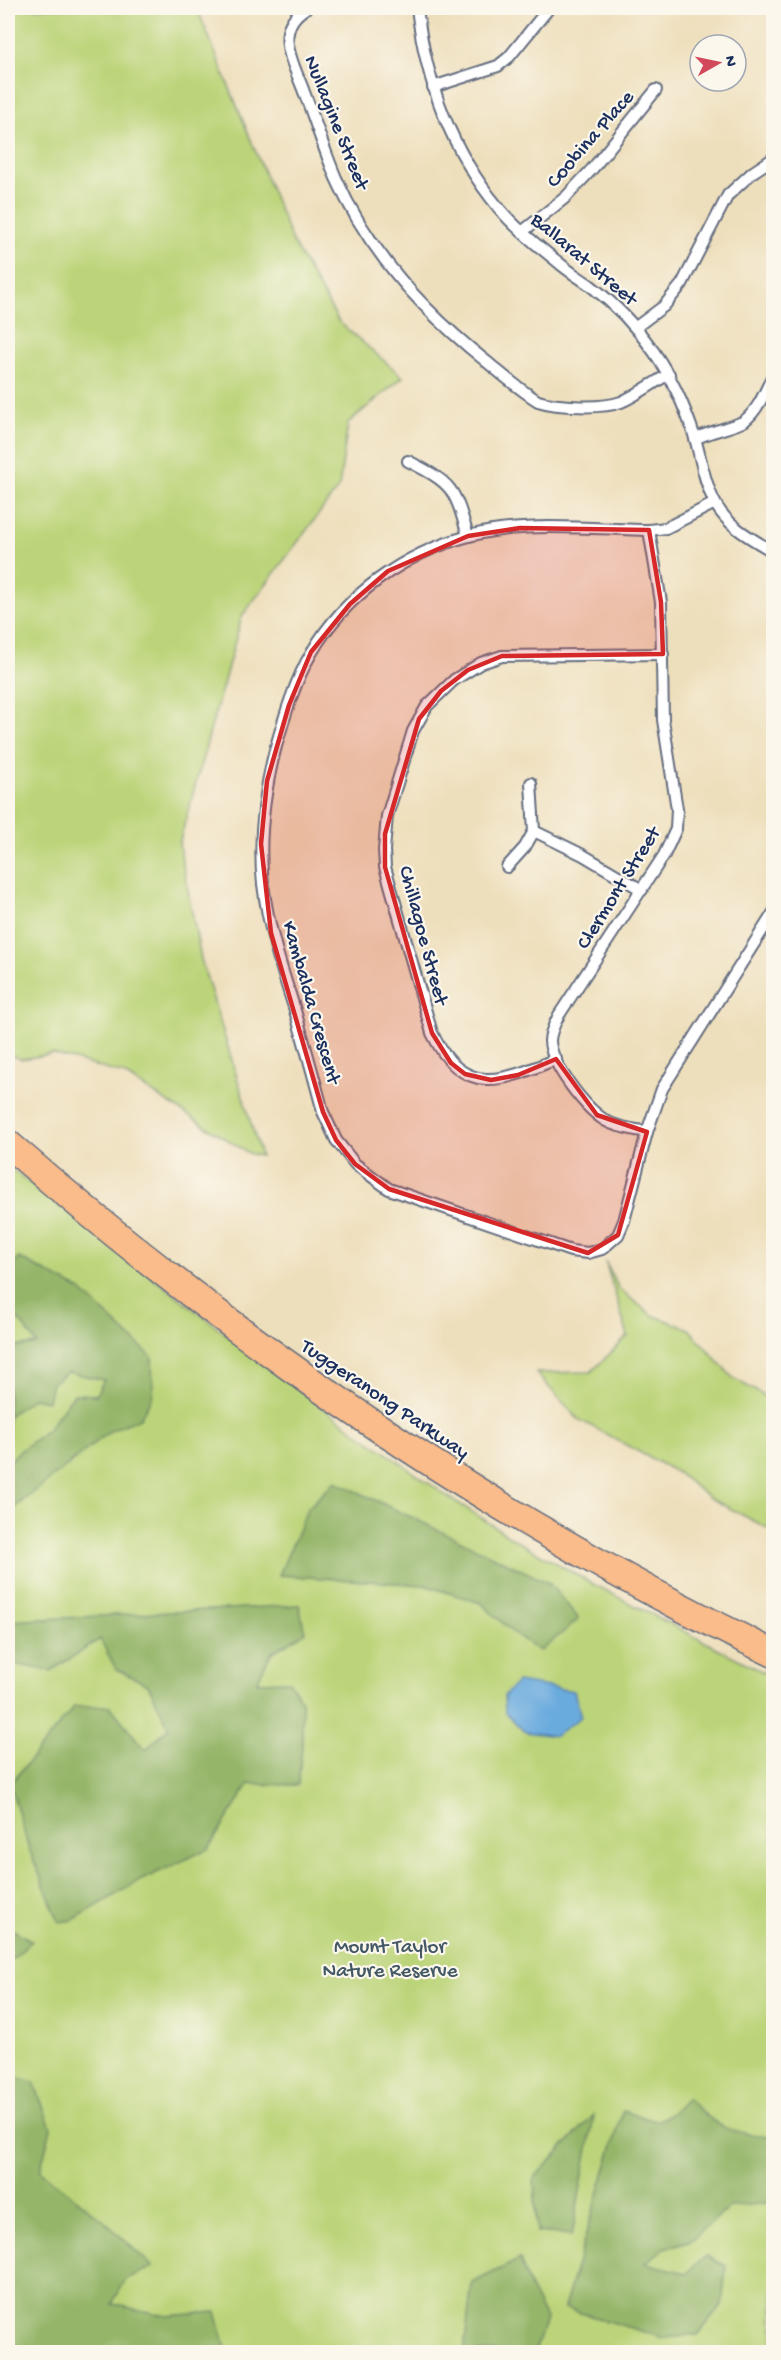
<svg xmlns="http://www.w3.org/2000/svg" width="781" height="2360" font-family="'Gochi Hand',sans-serif">
<style>
.green{fill:#bcd479;stroke:#6c826c;stroke-width:1.5}
.forest{fill:#95b669;stroke:#587264;stroke-width:1.5}
.water{fill:#6babde;stroke:#436d9e;stroke-width:1.5}
.lines{fill:none;stroke-linecap:round;stroke-linejoin:round}
.minor-casing{stroke:#656d7f;stroke-width:14}
.highway-casing{stroke:#656d7f;stroke-width:18}
.minor{stroke:#fff;stroke-width:10}
.highway{stroke:#f9bc8a;stroke-width:15}
.marked{fill:#d62828;fill-opacity:0.2;stroke:#d62828;stroke-width:4.5;stroke-linejoin:round}
.labels{text-anchor:middle;stroke-width:4.5;stroke-linejoin:round;paint-order:stroke}
.street-label{font-size:21px;fill:#1b2f5e;stroke:#fbf7ec}
.park-label{font-size:21px;fill:#435865;stroke:#fbf7ec}
</style>
<rect width="100%" height="100%" fill="#fbf7ec"/>
<filter id="ink" filterUnits="userSpaceOnUse"><feTurbulence type="fractalNoise" baseFrequency=".0167" numOctaves="2"/><feDisplacementMap in="SourceGraphic" scale="12" xChannelSelector="R" yChannelSelector="G"/><feConvolveMatrix kernelMatrix="1 2 1 2 8 2 1 2 1" color-interpolation-filters="sRGB"/></filter>
<filter id="wash" filterUnits="userSpaceOnUse"><feTurbulence type="fractalNoise" baseFrequency=".008" numOctaves="4" result="noise"/><feDisplacementMap in="SourceGraphic" scale="24" xChannelSelector="R" yChannelSelector="G"/><feGaussianBlur stdDeviation="1.35" result="paint"/><feColorMatrix in="noise" values="0 0 0 0 0 0 0 0 0 0 0 0 0 0 0 0 0 1.4 0 .05"/><feComposite in="paint" operator="in"/></filter>
<g filter="url(#wash)">
<rect width="100%" height="100%" fill="#eedfbc"/>
<g class="green">
<path d="M8,8H197L293,243L339,322L403,377L348,423L339,487L242,616L179,844L201,959L261,1156L250,1154L123,1074L53,1054L21,1059L8,1054Z"/>
<path d="M8,1166L312,1400L447,1496L517,1541L591,1583L773,1677V2352H8Z"/>
<path d="M605,1261L619,1289L652,1315L689,1329L733,1378L773,1401V1531L710,1498L676,1472L578,1419L536,1373L591,1372L628,1336Z"/>
</g>
<g class="forest">
<path d="M19,1258L80,1290L152,1357L153,1395L140,1418L110,1431L15,1507L8,1529V1465L15,1455L48,1429L74,1394L96,1395L104,1380L68,1372L52,1383L48,1401L33,1398L8,1416V1348L37,1344L19,1320L8,1313V1268Z"/>
<path d="M335,1481L549,1583L579,1619L540,1651L512,1632L481,1603L424,1585L279,1575L308,1508Z"/>
<path d="M299,1605L305,1633L271,1653L257,1682L289,1681L302,1701V1747L298,1785L249,1784L208,1849L137,1882L73,1920L59,1922L29,1849L10,1784L74,1707L110,1706L145,1750L169,1727L148,1685L116,1669L100,1639L51,1671L8,1663V1621Z"/>
<path d="M8,1927L32,1941L8,1963Z"/>
<path d="M8,2075L34,2082L51,2128L40,2171L103,2220L153,2267L126,2279L112,2304L167,2316L216,2312L227,2352H8Z"/>
<path d="M687,2098C718,2129 730,2134 773,2136V2199L763,2204L731,2206L691,2240L665,2248L645,2263L686,2273L706,2256L726,2266L722,2305L698,2335L664,2338L564,2308L623,2111L656,2121L671,2114Z"/>
<path d="M594,2115L572,2235L537,2232L534,2178Z"/>
<path d="M520,2259L530,2288L546,2319L535,2352H464L472,2283Z"/>
</g>
<path class="water" d="M517,1682L574,1691L581,1717L555,1736L525,1732L505,1713L504,1696Z"/>
</g>
<g filter="url(#ink)">
<g class="lines">
<g class="minor-casing">
<g id="minor">
<path d="M306,8C272,29 293,62 304,92C315,120 324,150 336,178C369,253 424,312 487,362C504,376 520,390 538,401C557,407 602,409 621,402C637,395 653,383 669,374"/>
<path d="M417,8C426,82 450,149 498,207C515,228 537,245 558,262C568,271 580,278 591,286C616,305 636,326 654,352C672,378 685,407 695,438C701,459 704,482 715,503C727,526 752,539 774,552"/>
<path d="M433,87L498,66L509,57L549,8"/>
<path d="M522,232L566,197L593,168L656,90"/>
<path d="M636,327L664,306L682,284L728,195L753,172L774,158"/>
<path d="M695,439C709,431 735,427 744,421C759,410 766,389 774,373"/>
<path d="M408,461C453,484 454,487 468,536"/>
<path d="M715,503L666,528L649,530C593,529 523,521 469,536C405,553 345,595 312,652C295,680 284,718 275,750C264,794 258,838 263,884C268,927 281,967 294,1007C304,1042 314,1077 323,1112L336,1140L355,1164L389,1189L571,1251L588,1253L602,1249L618,1235L624,1221L647,1132L662,1089L774,912"/>
<path d="M534,831L583,855L642,890"/>
<path d="M507,867L525,847L534,831L531,783"/>
<path d="M556,1059C502,1082 463,1098 432,1033L385,867L384,850L387,816L413,731L427,706L454,680L481,663L502,656L663,654"/>
<path d="M647,1132C633,1129 618,1128 606,1121C586,1109 551,1065 550,1041C550,1032 555,1023 559,1015L664,855L676,829L677,809L663,720L661,602L649,530"/>
</g>
</g>
<g class="highway-casing">
<g id="highway">
<path d="M8,1136C240,1337 495,1513 774,1647"/>
<path d="M8,1152C239,1353 496,1528 774,1660"/>
</g>
</g>
<use href="#minor" class="minor"/>
<use href="#highway" class="highway"/>
</g>
</g>
<path class="marked" d="M520,528L649,530L661,602L663,654L502,656L468,670L441,691L419,719L385,834V867L432,1033L451,1063L465,1074L491,1080L518,1075L556,1059L597,1115L647,1132L618,1235L588,1253L389,1189L355,1164L336,1140L323,1112L271,933L261,844L267,781L289,705L311,652L350,604L388,571L468,536Z"/>
<g class="labels">
<g class="street-label">
<text transform="translate(338 122) rotate(68)" y="7">Nullagine Street</text>
<text transform="translate(589 138) rotate(-49)" y="7">Coobina Place</text>
<text transform="translate(585 258) rotate(40)" y="7">Ballarat Street</text>
<text transform="translate(617 887) rotate(-58)" y="7">Clermont Street</text>
<text transform="translate(425 935) rotate(75)" y="7">Chillagoe Street</text>
<text transform="translate(313 1002) rotate(74)" y="7">Kambalda Crescent</text>
<text transform="translate(386 1398) rotate(34)" y="7">Tuggeranong Parkway</text>
</g>
<g class="park-label">
<text x="390" y="1952">Mount Taylor<tspan x="390" dy="24">Nature Reserve</tspan></text>
</g>
</g>
<rect width="781" height="2360" fill="none" stroke="#fbf7ec" stroke-width="30"/>
<g transform="translate(718 63) rotate(81)"><circle r="28" fill="#fbf7ec" stroke="#a1a7b3" stroke-width="1.5"/>
<path d="M0-4.5L10 22L0 15L-10 22Z" fill="#d1495b"/>
<text y="-9" font-size="16" font-weight="bold" text-anchor="middle" fill="#1b2f5e">N</text>
</g>
</svg>
